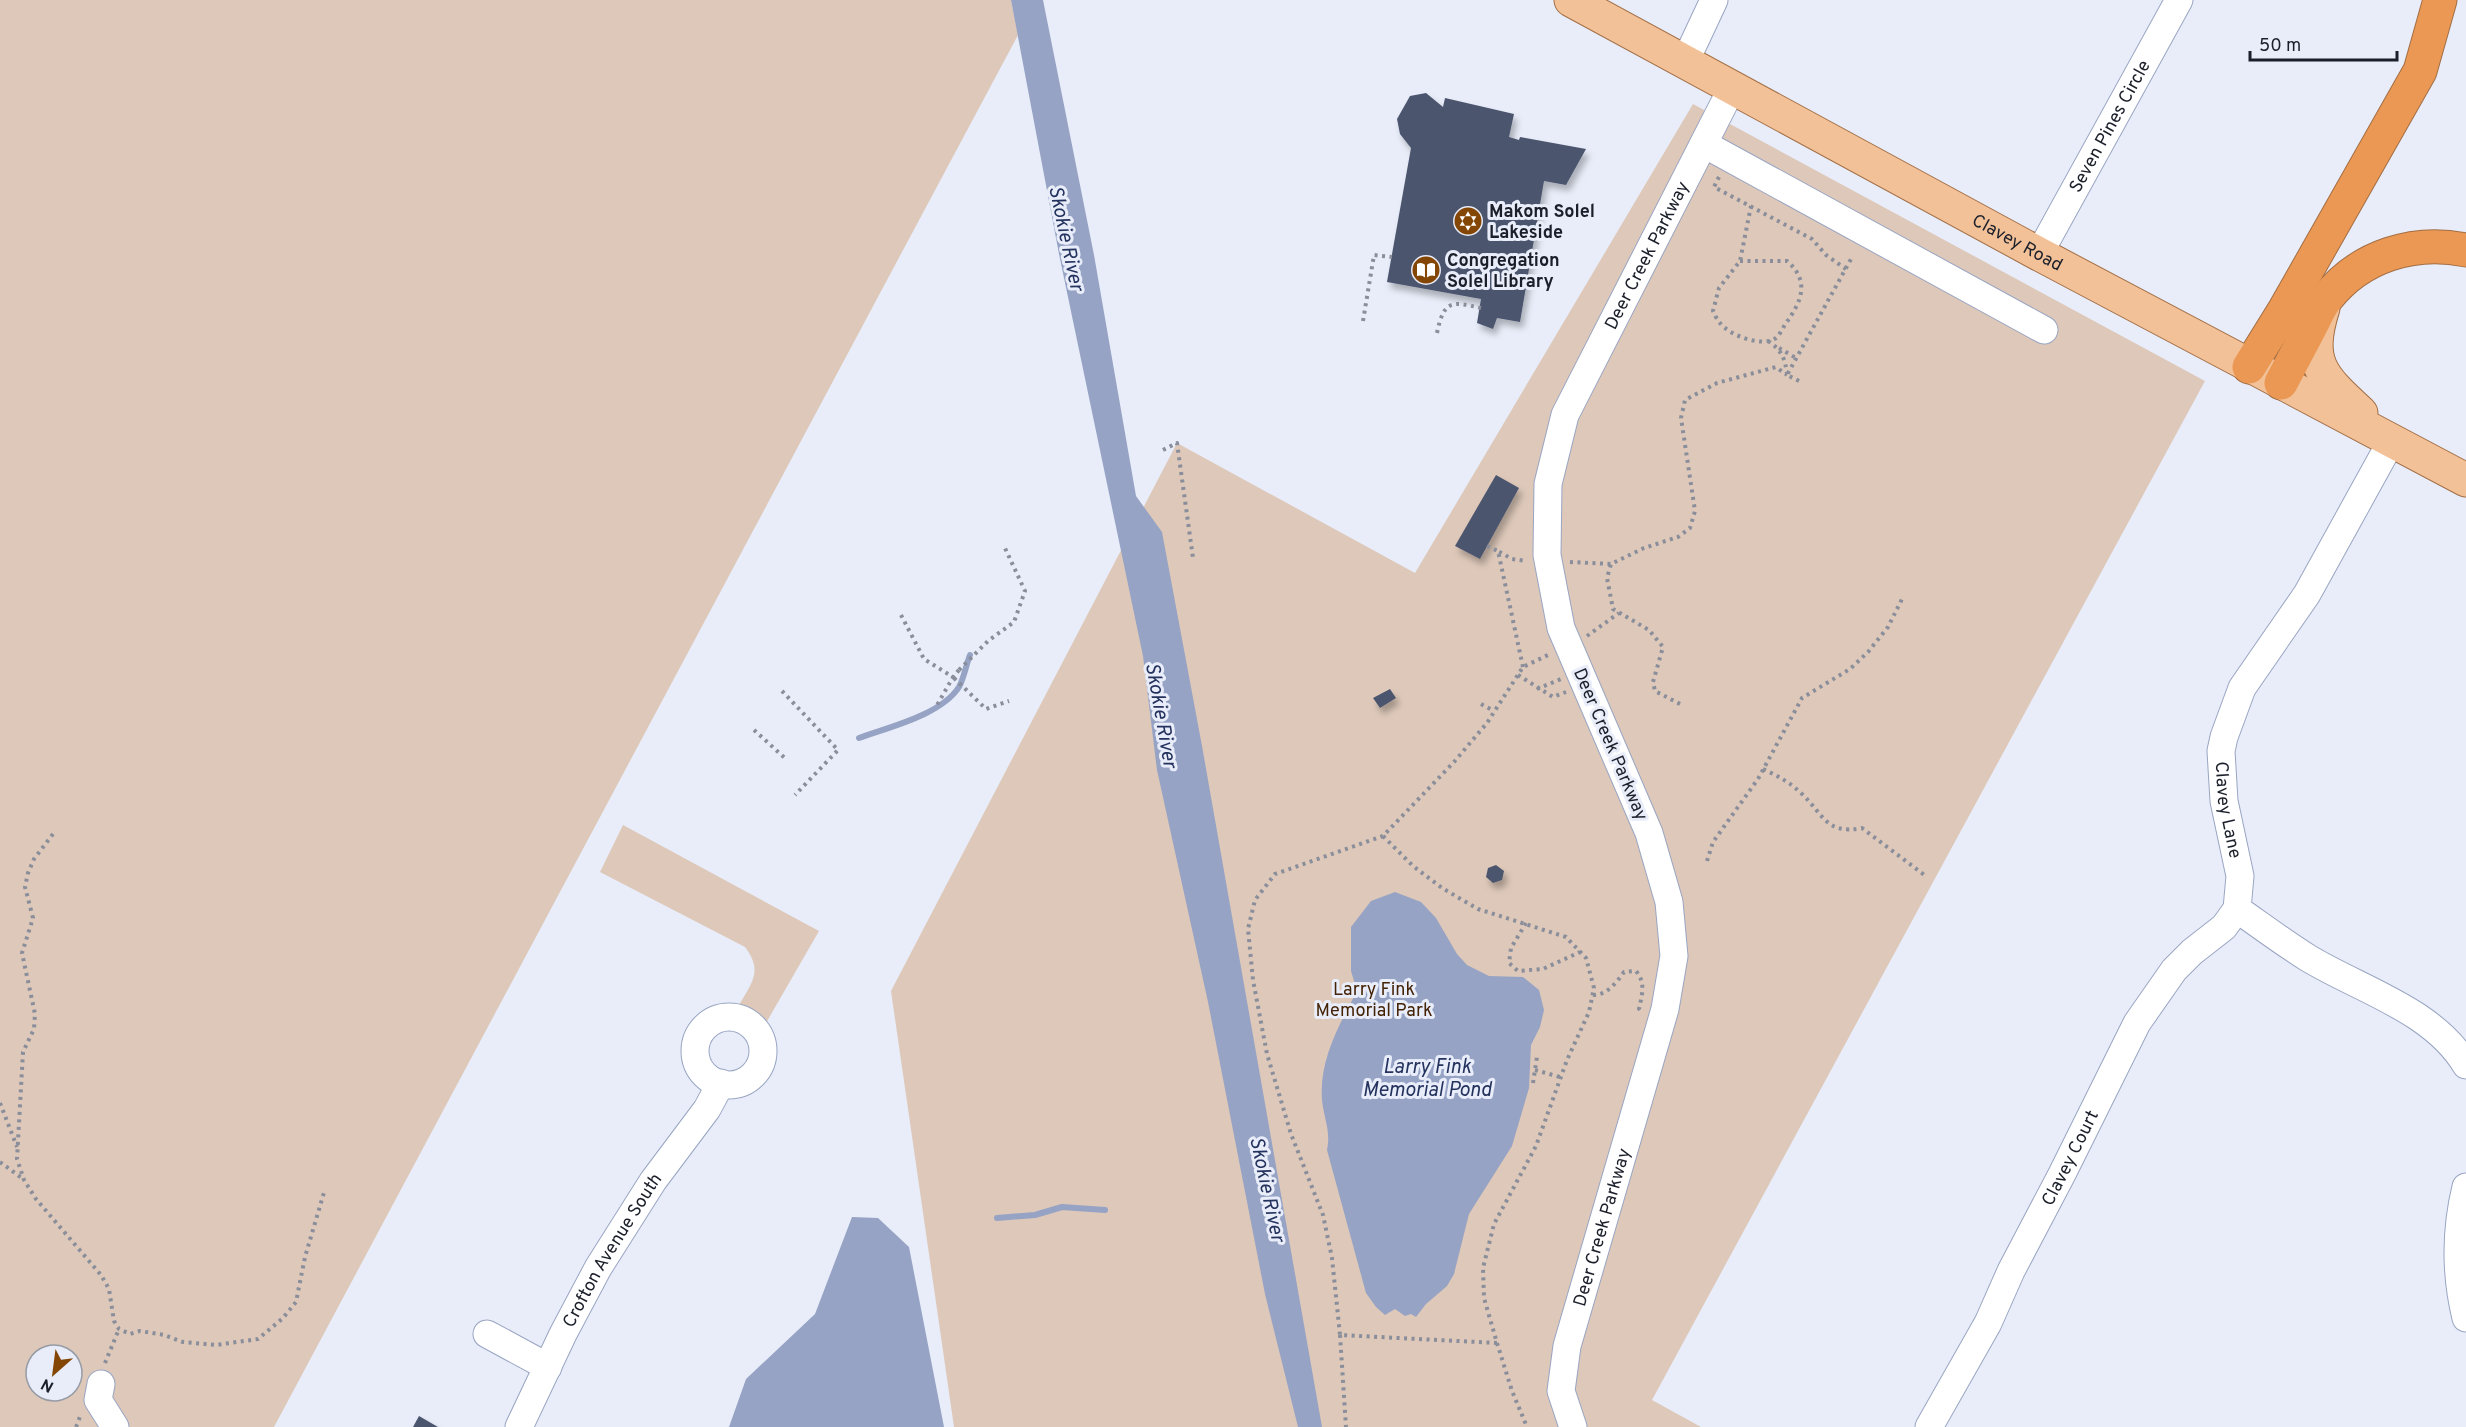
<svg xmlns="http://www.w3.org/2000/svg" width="2466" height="1427" font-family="Overpass,sans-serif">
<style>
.green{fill:#ddc8b9;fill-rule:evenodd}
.water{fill:#96a3c4}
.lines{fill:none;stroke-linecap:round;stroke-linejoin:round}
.stream{stroke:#96a3c4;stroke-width:6}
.building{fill:#4b556e;filter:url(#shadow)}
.minor-casing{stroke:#99a5c2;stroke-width:29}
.major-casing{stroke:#a26e45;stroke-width:35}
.highway-casing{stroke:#a26e45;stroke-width:35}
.path{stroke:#8a8e9a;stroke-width:4;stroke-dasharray:3 4.5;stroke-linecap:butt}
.minor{stroke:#fff;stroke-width:27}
.major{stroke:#f2c198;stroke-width:33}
.highway{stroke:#ea9853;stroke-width:33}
.path-bridge{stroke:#8a8e9a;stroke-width:4;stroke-dasharray:3 4.5;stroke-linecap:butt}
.labels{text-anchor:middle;stroke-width:6;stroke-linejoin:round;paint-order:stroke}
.street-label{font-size:18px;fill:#1b1f2a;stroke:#e8edf9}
.poi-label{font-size:18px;font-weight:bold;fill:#1b1f2a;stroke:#e8edf9;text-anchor:start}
.park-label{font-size:18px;fill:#432205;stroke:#e8edf9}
.water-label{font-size:20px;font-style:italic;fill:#24325e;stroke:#e8edf9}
</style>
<defs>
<filter id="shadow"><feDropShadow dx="3.5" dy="6" stdDeviation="3" flood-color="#0004"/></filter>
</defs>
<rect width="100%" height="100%" fill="#e8edf9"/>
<g class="green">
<path d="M0,0H1011L1018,35L274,1427H0ZM36,1355H72V1391H36Z"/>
<path d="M1693,104L2205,381L1652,1400L1701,1427H954L891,991L1177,443L1415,573Z"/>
<path d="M623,825L819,931L766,1023L754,1013L738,1007C751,983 764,972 745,947L600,872Z"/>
</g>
<g class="water">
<path d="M1011,0H1043L1094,255L1136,496L1162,532L1202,746L1322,1427H1298L1265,1294L1208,1002L1157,770L1143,656L1059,254Z"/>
<path d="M1395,892L1421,902L1436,918L1457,954L1467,965L1489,976L1523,977L1539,990L1544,1010L1540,1027L1531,1045L1529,1088L1512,1146L1469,1214L1454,1274L1447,1286L1426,1304L1416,1317L1411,1314L1405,1316L1395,1309L1385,1315L1376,1307L1366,1293L1327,1150C1331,1131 1324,1119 1322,1100C1319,1060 1339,1025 1357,991L1351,971V927L1371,901Z"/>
<path d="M852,1217L878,1218L909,1247L944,1427H729L746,1379L815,1314Z"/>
</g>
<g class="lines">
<g class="stream">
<path d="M859,738C889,727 941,715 959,687C964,678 966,665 970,655"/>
<path d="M997,1218L1035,1215L1062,1207L1105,1210"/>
</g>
</g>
<g class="building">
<path d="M1426,93L1443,107L1445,98L1514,114L1509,137L1519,140L1520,137L1586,149L1566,185L1544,181L1520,322L1497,318L1493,329L1477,323L1481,299L1387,282L1411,148L1400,134L1397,119L1410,96Z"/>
<path d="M1496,475L1519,488L1480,559L1455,546Z"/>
<path d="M1390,689L1396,698L1380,708L1373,698Z"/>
<path d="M1496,865L1504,871L1502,880L1493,883L1486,877L1488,868Z"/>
<path d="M419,1416L438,1427H413Z"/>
</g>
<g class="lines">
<g class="minor-casing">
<g id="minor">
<path d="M1685,62L1714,0"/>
<path d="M1704,144L2044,330"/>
<path id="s1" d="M2039,254L2179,0"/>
<path id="s2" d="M2392,440L2307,594L2242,688L2224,737L2221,751L2224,801L2240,876L2237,909C2260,925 2284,943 2308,958C2361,990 2433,1010 2466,1065"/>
<circle cx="729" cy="1051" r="34"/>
<path d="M2466,1187C2455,1232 2455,1273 2466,1318"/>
<path d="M487,1334L548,1367"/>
<path d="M101,1384L98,1400L115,1427"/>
<path id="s3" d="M519,1427L563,1334L598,1268L653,1181L707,1109L721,1083"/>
<path id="s4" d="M1573,1427L1561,1391L1567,1346L1665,1009L1674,956L1669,902L1649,833L1561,628L1547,555L1548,484L1565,415L1732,88"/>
<path id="s5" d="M1929,1427L1988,1323L2011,1271L2062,1174L2137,1023L2174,970L2192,952L2224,927L2237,909"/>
</g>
</g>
<g class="major-casing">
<g id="major">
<path id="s6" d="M1571,0L2039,254L2466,480"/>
<path d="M2323,308C2306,363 2321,376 2361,413"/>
</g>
</g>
<g class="highway-casing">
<g id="highway">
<path d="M2249,367L2285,309L2420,71L2440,0"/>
<path d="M2281,383C2291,364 2301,345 2311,326C2316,317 2320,306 2327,298C2360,256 2414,239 2466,250"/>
</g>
</g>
<g class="path">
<path d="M1719,177L1714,187L1812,239L1826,255L1846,269"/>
<path d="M1740,261H1787C1810,281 1802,301 1786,323C1783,327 1780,335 1776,338C1762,348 1729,335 1720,323C1717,320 1715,315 1713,311L1719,288L1740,261L1751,206"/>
<path d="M1363,321L1374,255L1392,257"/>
<path d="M1437,333C1444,300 1451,301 1481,308"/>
<path d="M1768,341C1782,350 1785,359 1787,374"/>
<path d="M1779,348L1796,358"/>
<path d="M1799,381L1787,375L1851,259"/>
<path d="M1163,450L1177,443L1193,558"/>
<path d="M1487,546L1498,551"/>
<path d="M1570,562L1611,564"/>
<path d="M901,615L924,659L953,677L936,707"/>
<path d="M1587,636L1619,613"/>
<path d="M1523,667L1498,551L1512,559L1526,561"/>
<path d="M959,670L988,641L1014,622L1025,591L1004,546"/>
<path d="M1518,675L1553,697L1566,692"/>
<path d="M954,678L986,709L1009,701"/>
<path d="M1537,689L1561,679"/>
<path d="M782,691L838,750L795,795"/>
<path d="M1481,704L1494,711"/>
<path d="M1680,704L1655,691L1653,682L1663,647L1649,630L1613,609L1607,578L1611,564L1644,548L1678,537L1690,528L1695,511L1681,418L1685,400L1717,383L1776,367L1787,375"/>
<path d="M754,730L786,759"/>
<path d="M1763,769C1778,776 1791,783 1802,794C1824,815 1826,835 1862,828L1927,877"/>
<path d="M53,834L34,859L28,873L25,887L33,918L22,953L35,1014L34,1029L23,1052L17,1159L24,1180L36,1199L101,1275L109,1289L114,1321L119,1329L130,1334L140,1331L164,1335L183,1342L216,1345L258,1339L283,1318L296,1302L305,1257L325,1189"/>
<path d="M1383,836L1413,866L1442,888L1478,909L1566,937L1586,958L1594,988L1589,1012L1567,1060L1536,1146L1494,1224L1483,1268L1484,1298L1497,1343L1340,1335L1332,1258L1323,1215L1291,1134L1267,1054L1253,980L1248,929L1255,900L1275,874L1383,836L1454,762L1487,723L1523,667L1548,655"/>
<path d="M1707,861L1713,842L1758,779L1802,698L1850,669L1868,652L1888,627L1902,599"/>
<path d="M1526,923L1511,948L1509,963L1518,971L1543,969L1580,952"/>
<path d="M1593,995C1607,995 1616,983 1624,972L1636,971C1646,983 1642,995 1639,1009L1641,1010"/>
<path d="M1535,1070L1560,1077"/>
<path d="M1533,1083L1537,1057"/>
<path d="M0,1103L17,1147"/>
<path d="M0,1162L23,1179"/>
<path d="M1340,1335L1346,1427"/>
<path d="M1497,1343L1512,1391L1527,1427"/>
<path d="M105,1363L119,1329"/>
<path d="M76,1427L81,1414"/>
</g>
<use href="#minor" class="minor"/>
<use href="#major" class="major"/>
<use href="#highway" class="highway"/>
<path class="path-bridge" d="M954,678L953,677L959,670"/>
</g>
<defs>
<g id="synagogue-disc" transform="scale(1.5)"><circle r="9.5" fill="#844604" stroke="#e8edf9"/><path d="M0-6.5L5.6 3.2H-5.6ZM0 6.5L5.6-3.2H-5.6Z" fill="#fff"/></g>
<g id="library-disc" transform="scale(1.5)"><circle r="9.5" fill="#844604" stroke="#e8edf9"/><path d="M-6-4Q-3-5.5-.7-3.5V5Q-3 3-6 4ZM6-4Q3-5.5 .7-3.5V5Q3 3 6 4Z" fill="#fff"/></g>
</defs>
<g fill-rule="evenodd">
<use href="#synagogue-disc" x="1468" y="221"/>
<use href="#library-disc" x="1426" y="270"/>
</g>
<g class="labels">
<g class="street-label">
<text dy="6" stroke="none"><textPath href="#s1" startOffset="146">Seven Pines Circle</textPath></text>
<text dy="6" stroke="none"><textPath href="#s6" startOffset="508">Clavey Road</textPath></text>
<text dy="6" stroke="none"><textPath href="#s4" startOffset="1233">Deer Creek Parkway</textPath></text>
<text transform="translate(1611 744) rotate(67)" y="6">Deer Creek Parkway</text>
<text dy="6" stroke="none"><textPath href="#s2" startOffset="416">Clavey Lane</textPath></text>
<text dy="6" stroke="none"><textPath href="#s5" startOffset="304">Clavey Court</textPath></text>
<text dy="6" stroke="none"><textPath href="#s4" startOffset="207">Deer Creek Parkway</textPath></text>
<text dy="6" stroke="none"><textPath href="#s3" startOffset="200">Crofton Avenue South</textPath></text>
</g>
<g class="poi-label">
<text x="1489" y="217">Makom Solel<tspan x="1489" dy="21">Lakeside</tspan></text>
<text x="1447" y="266">Congregation<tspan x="1447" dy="21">Solel Library</tspan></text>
</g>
<g class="park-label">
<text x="1374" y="995">Larry Fink<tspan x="1374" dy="21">Memorial Park</tspan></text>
</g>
<g class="water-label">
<text transform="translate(1067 238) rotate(78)" y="7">Skokie River</text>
<text transform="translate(1162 715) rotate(80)" y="7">Skokie River</text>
<text x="1427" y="1073">Larry Fink<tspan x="1427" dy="23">Memorial Pond</tspan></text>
<text transform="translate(1268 1189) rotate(78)" y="7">Skokie River</text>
</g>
</g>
<g transform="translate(54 1373) rotate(208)"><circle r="28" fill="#e8edf9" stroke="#969ba6" stroke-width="1.5"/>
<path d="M0-4.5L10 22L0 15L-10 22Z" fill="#844604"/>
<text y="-9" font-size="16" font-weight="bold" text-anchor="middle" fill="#1b1f2a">N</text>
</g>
<path d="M2250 51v9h147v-9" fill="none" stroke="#1b1f2a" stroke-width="3"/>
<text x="2259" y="51" font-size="18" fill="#1b1f2a" stroke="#e8edf9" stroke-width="4.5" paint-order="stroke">50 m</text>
</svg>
